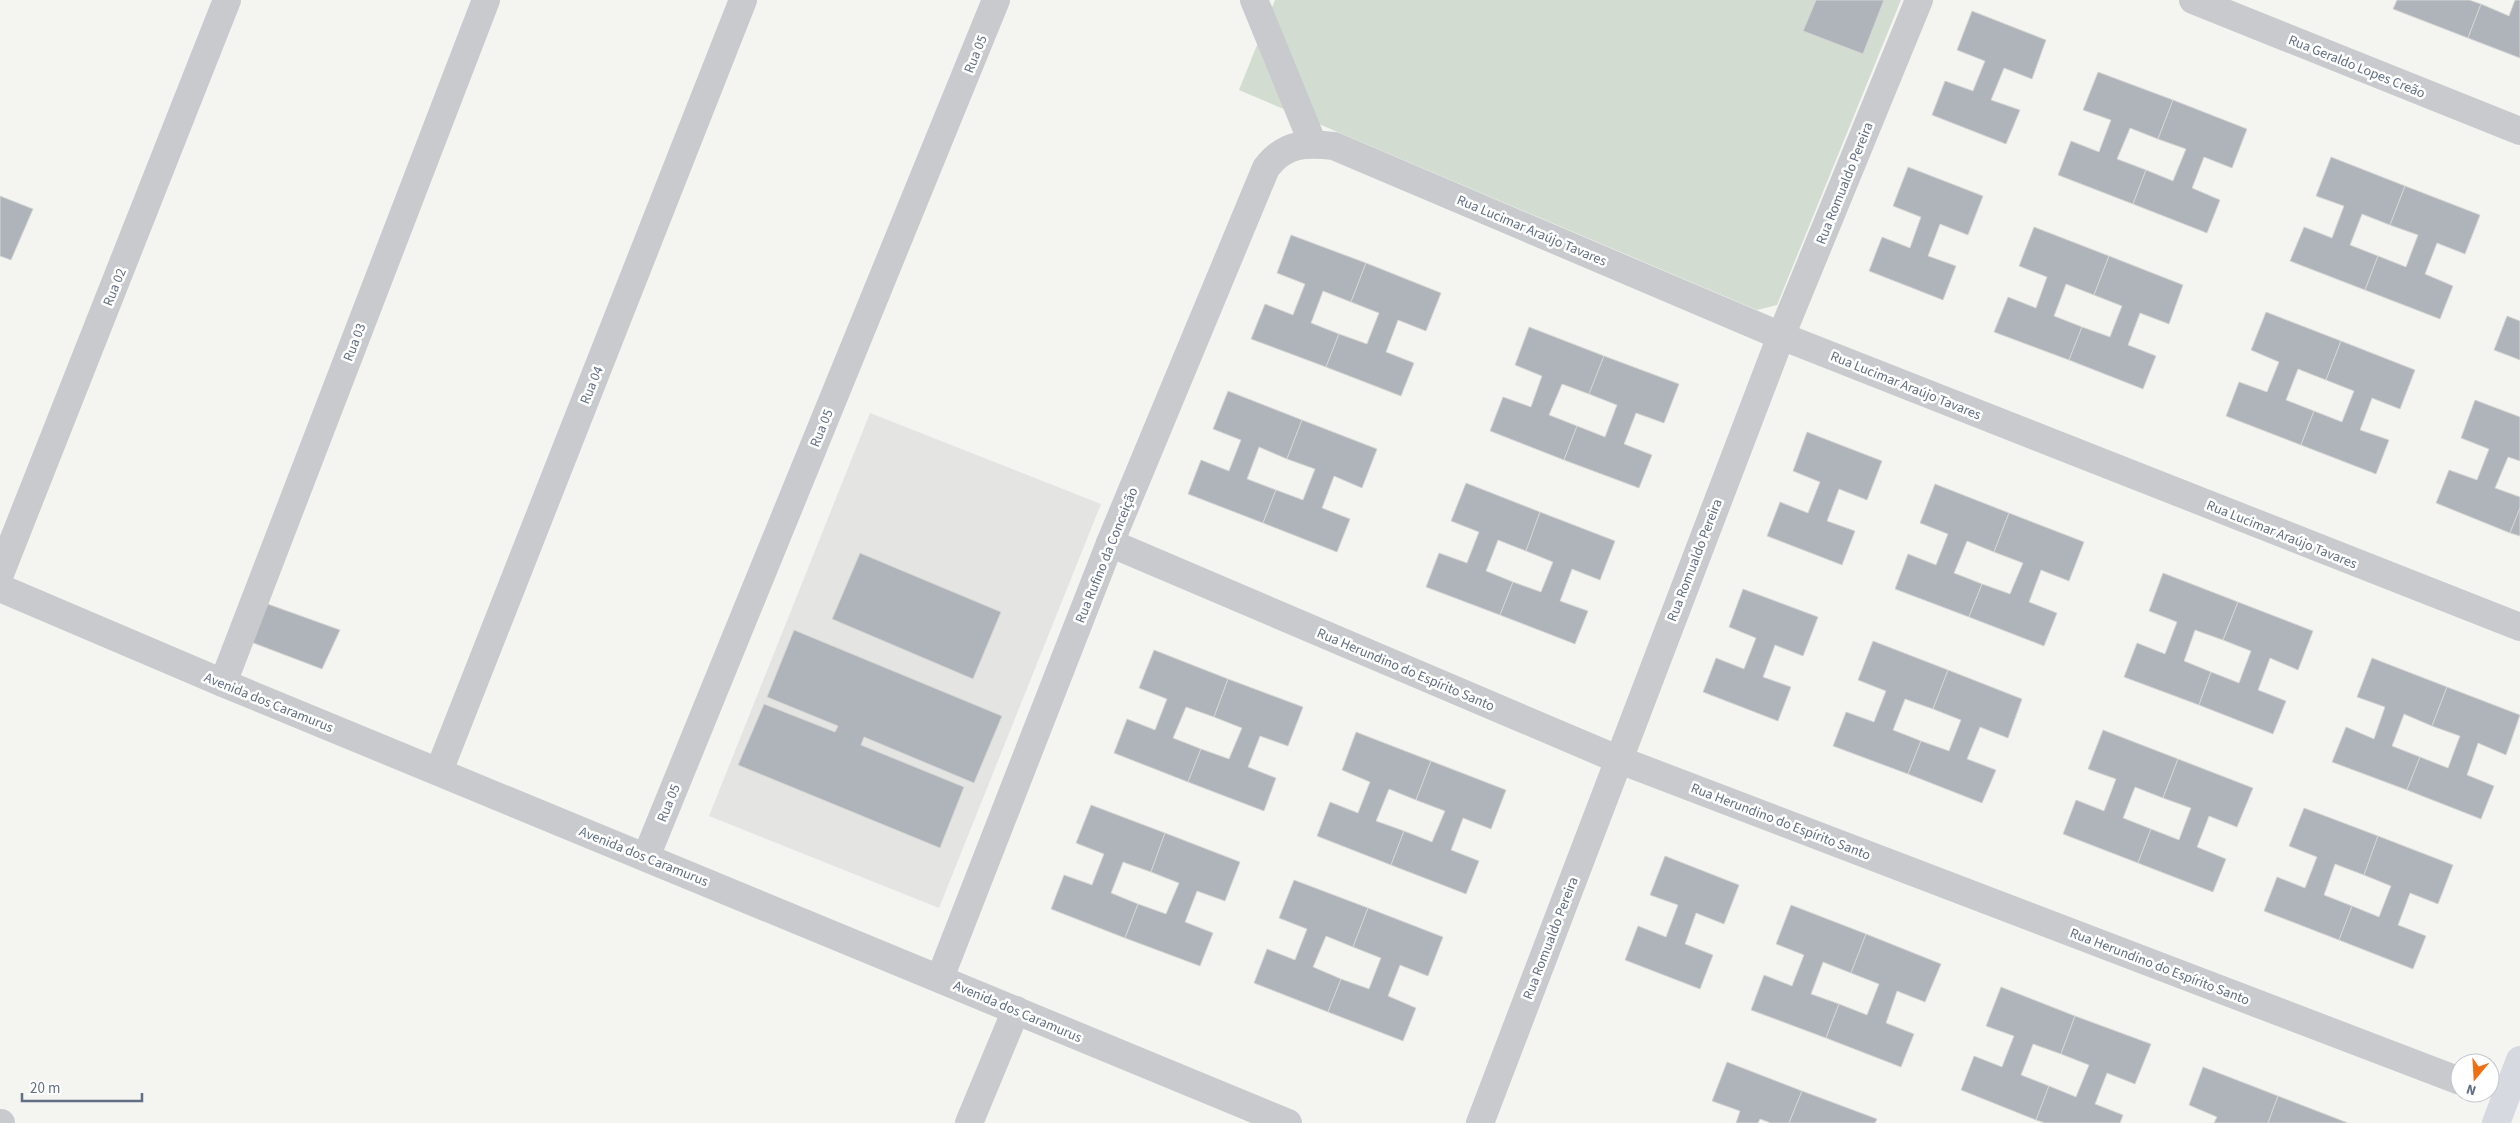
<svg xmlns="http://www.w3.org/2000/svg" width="2520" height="1123" font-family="'Source Sans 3',sans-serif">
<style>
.built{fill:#e4e5e3}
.green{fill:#d3dcd0}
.building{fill:#aeb4ba;stroke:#d5d5d3}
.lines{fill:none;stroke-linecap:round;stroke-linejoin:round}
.minor{stroke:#c8cace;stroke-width:28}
.major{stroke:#d6d9df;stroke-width:28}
.labels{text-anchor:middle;stroke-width:5;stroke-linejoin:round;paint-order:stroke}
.street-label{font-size:14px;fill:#616e83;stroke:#fff}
</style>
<rect width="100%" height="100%" fill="#f4f5f0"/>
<path class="built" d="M870,413L1101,504L939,908L709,816Z"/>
<path class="green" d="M1275,0H1901L1777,305L1757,310L1239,90Z"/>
<g class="building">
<path d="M1816,0H1884L1863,54L1803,31Z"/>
<path d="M2397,0H2469L2481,4L2468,38L2393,9Z"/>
<path d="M2515,0H2520V58L2468,38L2481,4L2509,16Z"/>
<path d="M1972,11L2046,40L2032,79L2004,68L1991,100L2020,110L2006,144L1932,115L1945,81L1973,91L1985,61L1957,50Z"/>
<path d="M2098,72L2173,100L2158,139L2130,128L2117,159L2146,170L2133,204L2058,175L2071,141L2099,152L2111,120L2083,110Z"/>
<path d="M2173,100L2247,129L2232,168L2204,157L2192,188L2220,200L2207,233L2133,204L2146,170L2173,181L2186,149L2158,139Z"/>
<path d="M2331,157L2405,186L2390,225L2362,214L2350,245L2378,256L2365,290L2290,261L2304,227L2332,238L2344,206L2316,196Z"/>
<path d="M1908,167L1983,196L1968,235L1940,224L1928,256L1956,266L1943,300L1869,271L1882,237L1910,248L1921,217L1893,206Z"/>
<path d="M2405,186L2480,215L2465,254L2437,243L2425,274L2453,286L2440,319L2365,290L2378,256L2406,267L2418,235L2390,225Z"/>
<path d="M0,196L33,209L11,260L0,256Z"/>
<path d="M2034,227L2109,256L2094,295L2066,284L2054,316L2082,327L2069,360L1994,332L2008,297L2036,308L2047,277L2019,266Z"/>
<path d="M1291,235L1366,263L1351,302L1323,291L1311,323L1339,334L1326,367L1251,339L1265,304L1293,315L1305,284L1277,273Z"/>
<path d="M2109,256L2183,285L2169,324L2140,313L2128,345L2156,356L2143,389L2069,360L2082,327L2110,337L2122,306L2094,295Z"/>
<path d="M1366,263L1441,293L1426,331L1398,320L1386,352L1414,363L1401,396L1326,367L1339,334L1367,344L1379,313L1351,302Z"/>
<path d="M2266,312L2341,341L2326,380L2298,369L2286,400L2314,411L2301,445L2226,416L2239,382L2267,392L2279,362L2251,350Z"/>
<path d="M2507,316L2520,321V360L2494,350Z"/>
<path d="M1529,327L1604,356L1589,394L1562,384L1549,415L1577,426L1564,460L1490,431L1503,397L1531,407L1542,376L1515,365Z"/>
<path d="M2341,341L2415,370L2400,409L2372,398L2360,430L2389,440L2376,474L2301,445L2314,411L2342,422L2354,391L2326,380Z"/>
<path d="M1604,356L1679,384L1664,423L1636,413L1624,444L1652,455L1639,488L1564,460L1577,426L1605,437L1617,405L1589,394Z"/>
<path d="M1228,391L1302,420L1287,459L1259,447L1247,479L1276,490L1263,523L1188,494L1201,460L1229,471L1241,440L1213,429Z"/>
<path d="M2475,400L2520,417V461L2508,457L2495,488L2520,497V508L2510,533L2436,503L2449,470L2477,480L2489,449L2461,438Z"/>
<path d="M1302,420L1377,449L1362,488L1334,476L1322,508L1350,519L1337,552L1263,523L1276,490L1303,500L1315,469L1287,459Z"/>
<path d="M1807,432L1882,461L1867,500L1839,489L1827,521L1855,531L1842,565L1767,536L1780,502L1808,513L1820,482L1793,471Z"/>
<path d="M1466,483L1540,512L1526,551L1498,540L1486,571L1513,582L1500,615L1426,587L1439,553L1467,563L1479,532L1451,521Z"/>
<path d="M1935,484L2009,513L1994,552L1967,541L1954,573L1982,584L1969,617L1895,589L1908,554L1936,565L1948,534L1920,523Z"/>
<path d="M2520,508V536L2510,533Z"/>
<path d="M1540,512L1615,541L1600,580L1572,569L1560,601L1588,611L1575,644L1500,615L1513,582L1541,592L1553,562L1526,551Z"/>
<path d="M2009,513L2084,542L2069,581L2041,570L2029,602L2057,613L2044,646L1969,617L1982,584L2010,594L2023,563L1994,552Z"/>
<path d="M860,553L1001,612L973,679L832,619Z"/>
<path d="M2163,573L2238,602L2223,640L2195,630L2184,661L2211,672L2199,705L2124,677L2137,643L2165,654L2177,622L2149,611Z"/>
<path d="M1743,589L1818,617L1803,656L1775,645L1763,677L1791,687L1778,721L1703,692L1716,658L1744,669L1756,638L1729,627Z"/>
<path d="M262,602L340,630L322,669L251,642Z"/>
<path d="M2238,602L2313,631L2298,670L2270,658L2258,690L2286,701L2273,734L2199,705L2211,672L2239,683L2251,651L2223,640Z"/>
<path d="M794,630L1002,716L974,783L864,737L861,745L964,787L940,848L738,765L764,704L835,732L838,726L767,697Z"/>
<path d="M1873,641L1948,670L1933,709L1905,699L1893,730L1921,741L1908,774L1833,746L1846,712L1874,722L1886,691L1858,680Z"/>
<path d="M1154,650L1228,679L1214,717L1186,707L1173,738L1201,749L1188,782L1114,753L1127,719L1155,730L1167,699L1139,688Z"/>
<path d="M2372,658L2447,687L2432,726L2404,714L2392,746L2420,757L2407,790L2332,762L2346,727L2374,739L2385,707L2357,697Z"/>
<path d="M1948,670L2022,699L2008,738L1980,727L1967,759L1996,770L1982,803L1908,774L1921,741L1949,751L1961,720L1933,709Z"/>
<path d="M1228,679L1303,707L1288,746L1260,736L1248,767L1276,778L1264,811L1188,782L1201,749L1229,759L1242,728L1214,717Z"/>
<path d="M2447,687L2520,715L2506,755L2478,743L2467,775L2494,786L2481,819L2407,790L2420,757L2448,768L2460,736L2432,726Z"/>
<path d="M2103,730L2178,759L2163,798L2135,787L2123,818L2151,829L2138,863L2063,834L2076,800L2104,811L2116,779L2088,769Z"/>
<path d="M1356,732L1431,761L1416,800L1389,789L1376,821L1404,831L1391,865L1317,836L1330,802L1358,813L1370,782L1342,770Z"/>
<path d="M2178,759L2253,788L2237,827L2209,816L2197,847L2226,859L2213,892L2138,863L2151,829L2179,840L2191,808L2163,798Z"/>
<path d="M1431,761L1506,790L1491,829L1463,818L1451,850L1479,861L1466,894L1391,865L1404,831L1432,842L1445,811L1416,800Z"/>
<path d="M1091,805L1165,833L1151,872L1123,862L1111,893L1138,904L1125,938L1051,909L1064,875L1092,885L1104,854L1076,843Z"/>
<path d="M2304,808L2378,836L2364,875L2335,864L2324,895L2352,906L2339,940L2264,911L2277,877L2305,888L2317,857L2289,846Z"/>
<path d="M1165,833L1240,862L1225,901L1197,891L1185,922L1213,933L1200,966L1125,938L1138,904L1166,914L1179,883L1151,872Z"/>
<path d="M2378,836L2453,865L2438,904L2410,893L2398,925L2426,936L2413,969L2339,940L2352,906L2379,917L2391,886L2364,875Z"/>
<path d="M1665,856L1739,885L1724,924L1696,913L1685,944L1713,955L1700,989L1625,960L1638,926L1666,937L1678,905L1650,895Z"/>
<path d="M1294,880L1368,908L1353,947L1326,936L1313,967L1341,979L1328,1012L1254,983L1267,949L1295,960L1307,929L1279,918Z"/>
<path d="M1791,905L1866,934L1851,973L1823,962L1811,994L1839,1004L1826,1038L1751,1010L1764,975L1792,986L1804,955L1776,944Z"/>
<path d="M1368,908L1443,937L1428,976L1400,965L1388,996L1416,1008L1403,1041L1328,1012L1341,979L1369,989L1381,958L1353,947Z"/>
<path d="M1866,934L1941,964L1925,1002L1897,991L1886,1023L1914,1034L1901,1067L1826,1038L1839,1004L1867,1015L1879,984L1851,973Z"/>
<path d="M2001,987L2075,1016L2061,1054L2033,1044L2021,1075L2049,1086L2036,1120L1961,1090L1974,1056L2002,1067L2014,1036L1986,1026Z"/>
<path d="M2075,1016L2151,1044L2135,1084L2107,1073L2095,1104L2123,1115L2120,1123H2045L2036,1120L2049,1086L2076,1097L2089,1065L2061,1054Z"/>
<path d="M1727,1062L1802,1091L1789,1123H1771L1760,1119L1758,1123H1736L1740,1111L1712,1101Z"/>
<path d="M2203,1067L2278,1096L2268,1123H2214L2217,1117L2189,1105Z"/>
<path d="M1802,1091L1877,1119L1875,1123H1789Z"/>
<path d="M2278,1096L2348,1123H2268Z"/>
</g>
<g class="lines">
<g class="minor">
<path d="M1254,0L1313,144"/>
<path d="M2193,0L2520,131"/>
<path d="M1110,543L1617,759L2460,1081"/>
<path d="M0,574L227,0"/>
<path d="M0,588L223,683L1288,1123"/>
<path d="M223,683L486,0"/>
<path d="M439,771L743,0"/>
<path d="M646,857L996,0"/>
<path d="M940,978L1110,543L1266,168C1285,143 1305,143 1334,146L1781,336L2520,627"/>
<path d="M0,1123H1"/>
<path d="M969,1123L1016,1010"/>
<path d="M1480,1123L1781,336L1919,0"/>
</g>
<path class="major" d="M2496,1123L2520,1060"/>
</g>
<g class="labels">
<g class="street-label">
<text transform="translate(975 54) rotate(-68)" y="5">Rua 05</text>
<text transform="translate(2357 66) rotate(22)" y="5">Rua Geraldo Lopes Creão</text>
<text transform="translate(1844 183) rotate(-68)" y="5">Rua Romualdo Pereira</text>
<text transform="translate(1532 230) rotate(23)" y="5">Rua Lucimar Araújo Tavares</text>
<text transform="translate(114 287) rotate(-68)" y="5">Rua 02</text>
<text transform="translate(354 342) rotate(-69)" y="5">Rua 03</text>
<text transform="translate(591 385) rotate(-68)" y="5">Rua 04</text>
<text transform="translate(1906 385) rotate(22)" y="5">Rua Lucimar Araújo Tavares</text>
<text transform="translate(821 428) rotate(-68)" y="5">Rua 05</text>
<text transform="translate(2282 534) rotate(22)" y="5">Rua Lucimar Araújo Tavares</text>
<text transform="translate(1106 555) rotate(-68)" y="5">Rua Rufino da Conceição</text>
<text transform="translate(1694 560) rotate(-69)" y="5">Rua Romualdo Pereira</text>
<text transform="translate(1406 669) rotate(23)" y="5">Rua Herundino do Espírito Santo</text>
<text transform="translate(269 702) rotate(22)" y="5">Avenida dos Caramurus</text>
<text transform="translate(668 803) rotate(-68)" y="5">Rua 05</text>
<text transform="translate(1781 821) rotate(21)" y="5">Rua Herundino do Espírito Santo</text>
<text transform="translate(644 856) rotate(22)" y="5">Avenida dos Caramurus</text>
<text transform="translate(1550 938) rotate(-69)" y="5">Rua Romualdo Pereira</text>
<text transform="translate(2160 966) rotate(21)" y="5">Rua Herundino do Espírito Santo</text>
<text transform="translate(1018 1011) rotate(23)" y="5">Avenida dos Caramurus</text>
</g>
</g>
<g transform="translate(2475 1078) rotate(198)"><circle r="24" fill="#ffffff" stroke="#c0c5cd"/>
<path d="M0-4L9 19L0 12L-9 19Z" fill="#f16f13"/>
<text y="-8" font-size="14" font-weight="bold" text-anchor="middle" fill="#616e83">N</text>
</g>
<path d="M22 1093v8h120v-8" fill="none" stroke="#616e83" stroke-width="2.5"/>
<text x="30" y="1093" font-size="15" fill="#616e83" stroke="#ffffff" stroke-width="4" paint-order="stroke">20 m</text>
</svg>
